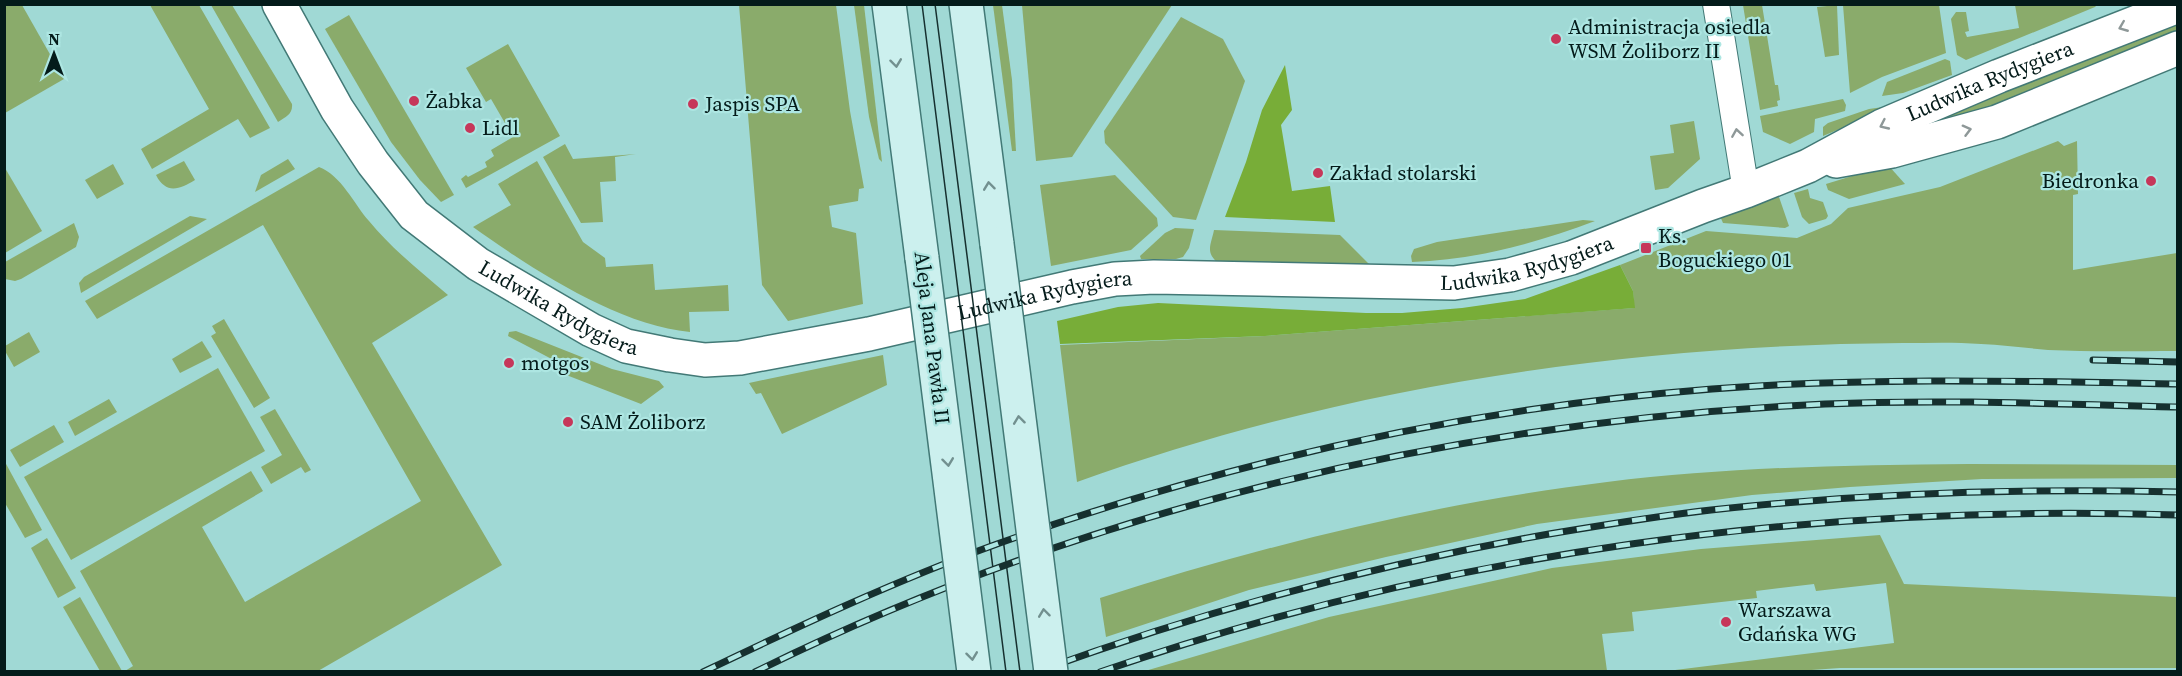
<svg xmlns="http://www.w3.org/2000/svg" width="2182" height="676" font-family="'Source Serif 4',serif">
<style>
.green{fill:#8aab6b}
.forest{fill:#78ad38}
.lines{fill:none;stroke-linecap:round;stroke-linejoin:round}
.minor-casing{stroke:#427976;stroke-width:28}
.tertiary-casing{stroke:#427976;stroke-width:36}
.secondary-casing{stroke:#427976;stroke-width:36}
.minor{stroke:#fff;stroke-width:26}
.tertiary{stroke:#fff;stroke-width:33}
.secondary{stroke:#ccf0ee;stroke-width:33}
.tram{stroke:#16302f;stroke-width:1.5}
.rail-casing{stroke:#16302f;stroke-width:7}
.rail{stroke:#ade6e2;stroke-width:4.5;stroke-dasharray:14;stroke-linecap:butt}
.secondary-bridge-casing{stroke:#427976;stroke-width:36;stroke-linecap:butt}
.secondary-bridge{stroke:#ccf0ee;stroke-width:33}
.oneway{stroke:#8e9898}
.oneway2{stroke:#72908f}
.poi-dot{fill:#c6375a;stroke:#ade6e2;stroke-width:2}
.labels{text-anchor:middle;stroke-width:4.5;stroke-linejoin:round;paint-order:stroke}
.poi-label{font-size:21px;fill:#041b1a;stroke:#ade6e2;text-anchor:start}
.street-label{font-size:21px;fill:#041b1a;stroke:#ade6e2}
</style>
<rect width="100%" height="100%" fill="#a0d9d5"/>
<g class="green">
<path d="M5,4L22,5L64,79L5,113Z"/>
<path d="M150,5H199L270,128L250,138L238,119L152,169L141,149L209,109Z"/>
<path d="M211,5H232L292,104C293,114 286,117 278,122Z"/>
<path d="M739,5H836L850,111L864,188L859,189L858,201L829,206L832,227L856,233L863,304L788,321L762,285Z"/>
<path d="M854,5H864L882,162L879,159L869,117Z"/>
<path d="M993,5H1002L1012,80L1016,151H1012Z"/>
<path d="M1022,5H1172L1072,157L1036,161Z"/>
<path d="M1743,5H1762L1775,85H1778L1780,100L1777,101L1778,106L1760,110Z"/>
<path d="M1837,5L1839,55L1825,57L1817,7Z"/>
<path d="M1843,5H1939L1946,53L1882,77L1850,93Z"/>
<path d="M2015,5V4L2097,5L2095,7L1966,60L1957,55L1951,19L1956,12H1966L1969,31L1965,32L1967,37L2019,28Z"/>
<path d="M349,15L454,195L441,202L420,180L391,142L325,29Z"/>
<path d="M1181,17L1223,39L1245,81L1196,220L1173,217L1105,143L1104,131Z"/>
<path d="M2177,23V34L1974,116L1911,129Z"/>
<path d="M508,44L560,136L466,188L461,179L466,175L468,177L487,167L485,162L494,156L491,150L513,137L491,99L486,102L466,68Z"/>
<path d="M1945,59L1950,61L1952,75L1903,93L1882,96L1887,82Z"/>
<path d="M1843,99L1846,105L1845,111L1815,119L1814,132L1790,144L1763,132L1760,116Z"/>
<path d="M1897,105L1823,136V127L1828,123L1869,109Z"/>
<path d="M1694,121L1700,159L1668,188L1655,190L1650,156L1674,153L1670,125Z"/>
<path d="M2058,141L2064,146L2077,141L2078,194L2073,195V270L2177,253V351C2135,351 2091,352 2048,350C2026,348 2004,345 1981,344C1955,342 1929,343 1903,343C1624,345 1340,387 1077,482L1060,345L1265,336L1634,308L1633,291L1620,265L1706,231L1797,238L1831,224L1848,208L1940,187Z"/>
<path d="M565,144L573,159L636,154L615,157L616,181L600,182L603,222L581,223L543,157Z"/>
<path d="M288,159L295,169L255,192L261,175Z"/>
<path d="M184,161L195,180C180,189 166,195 156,175Z"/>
<path d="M537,161L583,242L605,258L606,267L653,264L655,290L728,285L729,311L689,312L690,332C617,325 532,269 473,227L511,205L498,184Z"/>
<path d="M113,164L124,184L97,199L85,180Z"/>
<path d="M1888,165L1905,184L1849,199L1828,190L1826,184Z"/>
<path d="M319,167C341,175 354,204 369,221C392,249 421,272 448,295L372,343L502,565L318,671H125L133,666L80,571L251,471L263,491L202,527L245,602L421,501L263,225L97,319L85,301Z"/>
<path d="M5,168L42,231L5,253H4Z"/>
<path d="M1115,175L1157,218L1158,226L1131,250L1051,266L1040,185Z"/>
<path d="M1808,189L1810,198L1823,202L1828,216L1826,219L1809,224L1802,217L1794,193Z"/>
<path d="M1779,197L1789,226L1785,228L1723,223L1720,216Z"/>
<path d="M190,216L207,219L81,293L79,283L84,277Z"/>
<path d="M1583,220L1595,221C1536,243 1476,260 1412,262L1411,256L1414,249L1437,242Z"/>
<path d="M74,223L79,237L76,247L21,279L15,281L5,279V262Z"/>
<path d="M1175,228L1194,229L1189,248L1183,257L1176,259H1141L1140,256L1165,233Z"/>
<path d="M1214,230L1340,235L1370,265L1218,263C1205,252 1211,245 1214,230Z"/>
<path d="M224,319L270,398L254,408L211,336L216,333L212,326Z"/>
<path d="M516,331L612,369L659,381L664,387L641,404L556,371L563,365L508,336L509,332Z"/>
<path d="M29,332L40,352L14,367L5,351V346Z"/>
<path d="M202,341L212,357L180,373L172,359Z"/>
<path d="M883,355L887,385L782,434L761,393L756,394L749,383Z"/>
<path d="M218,368L265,451L71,560L24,477Z"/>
<path d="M109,399L117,412L75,436L68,422Z"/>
<path d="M275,409L311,470L305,473L301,467L271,484L261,467L282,455L260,417Z"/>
<path d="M54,425L64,442L20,467L10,450Z"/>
<path d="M5,462L42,530L25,538L5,503Z"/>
<path d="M1969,464L2177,465V478L1982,479L1850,487L1752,495L1537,524L1386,557L1249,590L1106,637L1100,598C1265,545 1435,503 1607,482C1728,467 1847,465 1969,464Z"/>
<path d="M1880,535L1904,584L2177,597V668H1840L1783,672L1667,671L1894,643L1886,583L1816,591L1814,584L1756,591L1757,598L1632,612L1634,631L1602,634L1607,671H1145L1329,617L1552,568L1701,549Z"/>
<path d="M47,538L76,588L58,598L31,548Z"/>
<path d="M80,597L122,671H100L63,607Z"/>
</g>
<g class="forest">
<path d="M1285,65L1292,110L1281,125L1292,191L1330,186L1335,222L1225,217L1246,162L1262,110Z"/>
<path d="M1620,265L1633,291L1635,308L1265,336L1060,344L1057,321L1118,307L1158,303L1366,313H1402L1462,308L1525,299Z"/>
</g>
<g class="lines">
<g class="minor-casing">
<path id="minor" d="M1716,4L1746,191"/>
</g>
<g class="tertiary-casing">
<g id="tertiary">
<path id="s1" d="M279,4L337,109L373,163L414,215L478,264L591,330L626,346L670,355L705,360L740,358L869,334L1072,287L1115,279L1154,277L1454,283L1510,275L1571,258L1703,206L1746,191L1808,166L1882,126L1999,76L2178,6"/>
<path d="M1836,161L1892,151L1997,122L2178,48"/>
</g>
</g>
<g class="secondary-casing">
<g id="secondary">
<path d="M889,4L922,258"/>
<path d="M966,4L997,244"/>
</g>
</g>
<use href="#minor" class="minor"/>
<use href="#tertiary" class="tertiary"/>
<use href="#secondary" class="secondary"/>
<g class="tram">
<path d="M922,4L1006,672"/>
<path d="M935,4L1020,672"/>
</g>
<g class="rail-casing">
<g id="rail">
<path d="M2093,360L2178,362"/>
<path d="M703,672C799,626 897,580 997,544C1227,462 1468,408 1712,389C1867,377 2022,381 2178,384"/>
<path d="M755,672C1087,508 1456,421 1825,404C1942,399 2060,404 2178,407"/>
<path d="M1036,672C1203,611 1374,565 1549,534C1603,525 1657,516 1711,510C1866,493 2021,488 2178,492"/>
<path d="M1100,672C1446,552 1812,503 2178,515"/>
</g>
</g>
<use href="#rail" class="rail"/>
<g class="secondary-bridge-casing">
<g id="secondary-bridge">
<path d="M997,244L1051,672"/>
<path d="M922,258L974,672"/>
</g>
</g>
<use href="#secondary-bridge" class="secondary-bridge"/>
</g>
<defs><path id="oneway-chevron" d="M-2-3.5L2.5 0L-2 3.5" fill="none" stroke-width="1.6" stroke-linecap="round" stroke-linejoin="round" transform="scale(1.5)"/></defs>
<g class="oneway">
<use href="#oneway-chevron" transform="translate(2123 27) rotate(158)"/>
<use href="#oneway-chevron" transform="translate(1884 125) rotate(155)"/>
<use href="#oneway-chevron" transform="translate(1967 130) rotate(-15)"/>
<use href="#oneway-chevron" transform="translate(1737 133) rotate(-99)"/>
</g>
<g class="oneway2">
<use href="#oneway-chevron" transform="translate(896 63) rotate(83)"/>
<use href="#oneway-chevron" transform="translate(989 186) rotate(-97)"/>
<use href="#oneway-chevron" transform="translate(1019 420) rotate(-97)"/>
<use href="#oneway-chevron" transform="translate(948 462) rotate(83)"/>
<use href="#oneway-chevron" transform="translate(1044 613) rotate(-97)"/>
<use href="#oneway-chevron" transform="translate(972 656) rotate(83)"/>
</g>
<g class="poi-dot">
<circle cx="1556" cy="39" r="6"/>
<circle cx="414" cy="101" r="6"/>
<circle cx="693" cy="104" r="6"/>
<circle cx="470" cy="128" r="6"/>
<circle cx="1318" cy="173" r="6"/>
<circle cx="2151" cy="181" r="6"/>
<rect x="1640" y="242" width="12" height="12" rx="3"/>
<circle cx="509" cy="363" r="6"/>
<circle cx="568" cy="422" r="6"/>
<circle cx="1726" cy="622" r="6"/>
</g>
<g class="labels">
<g class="poi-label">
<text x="1568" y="34">Administracja osiedla<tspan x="1568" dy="24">WSM Żoliborz II</tspan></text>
<text x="426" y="108">Żabka</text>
<text x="705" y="111">Jaspis SPA</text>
<text x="482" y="135">Lidl</text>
<text x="1330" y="180">Zakład stolarski</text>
<text x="2139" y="188" text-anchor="end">Biedronka</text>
<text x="1658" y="243">Ks.<tspan x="1658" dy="24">Boguckiego 01</tspan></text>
<text x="521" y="370">motgos</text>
<text x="580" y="429">SAM Żoliborz</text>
<text x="1738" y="617">Warszawa<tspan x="1738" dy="24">Gdańska WG</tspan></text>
</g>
<g class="street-label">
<text dy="7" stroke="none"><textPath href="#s1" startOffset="1914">Ludwika Rydygiera</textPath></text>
<text dy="7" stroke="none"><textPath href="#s1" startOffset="1414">Ludwika Rydygiera</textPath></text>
<text dy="7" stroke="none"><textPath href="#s1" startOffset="928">Ludwika Rydygiera</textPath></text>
<text dy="7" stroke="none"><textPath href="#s1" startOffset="424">Ludwika Rydygiera</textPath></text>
<text transform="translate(932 338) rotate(83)" y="7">Aleja Jana Pawła II</text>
</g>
</g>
<rect width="2182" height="676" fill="none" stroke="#041b1a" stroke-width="12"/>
<g transform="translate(54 54)" stroke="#ade6e2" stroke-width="4.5" paint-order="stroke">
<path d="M0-4.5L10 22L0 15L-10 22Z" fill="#041b1a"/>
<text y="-9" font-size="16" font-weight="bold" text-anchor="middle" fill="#041b1a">N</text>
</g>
</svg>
